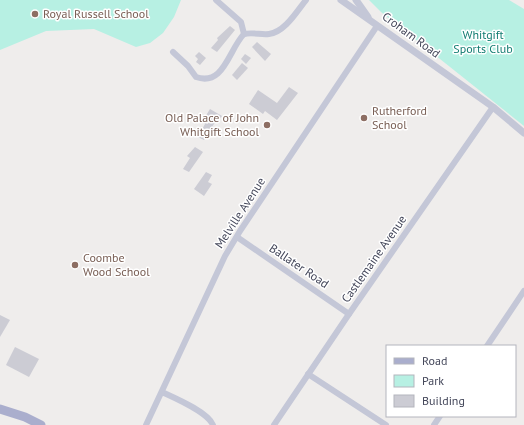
<svg xmlns="http://www.w3.org/2000/svg" width="524" height="425" font-family="'PT Sans',sans-serif">
<style>
.green{fill:#b7f0e3}
.building{fill:#ccccd4}
.lines{fill:none;stroke-linecap:round;stroke-linejoin:round}
.minor{stroke:#c4c7d7;stroke-width:6}
.tertiary{stroke:#c4c7d7;stroke-width:7}
.primary{stroke:#aaaecd;stroke-width:9}
.education-dot{fill:#8d6e63;stroke:#fff;stroke-width:1.5}
.labels{text-anchor:middle;stroke-width:3;stroke-linejoin:round;paint-order:stroke}
.education-label{font-size:12px;fill:#785e54;stroke:#fff;text-anchor:start}
.street-label{font-size:12px;fill:#44475a;stroke:#fff}
.park-label{font-size:12px;fill:#127d72;stroke:#fff}
</style>
<rect width="100%" height="100%" fill="#efedec"/>
<g class="green">
<path d="M0,0H181L174,17L163,33L150,43L136,47L94,29L46,31L0,50Z"/>
<path d="M369,0H509L524,9V126L381,12Z"/>
</g>
<g class="building">
<path d="M230,26L235,30L217,52L211,48L218,40L217,38Z"/>
<path d="M257,42L271,54L265,61L252,47Z"/>
<path d="M199,52L206,58L200,65L196,62L198,59L195,56Z"/>
<path d="M245,54L251,58L246,64L241,59Z"/>
<path d="M242,63L248,68L237,80L232,75Z"/>
<path d="M289,87L298,93L277,120L265,111L263,114L249,104L258,90L277,103Z"/>
<path d="M210,109L222,116L219,120L217,119L204,140L198,137L205,124L202,122Z"/>
<path d="M195,147L203,152L189,172L183,169L190,158L187,156Z"/>
<path d="M206,172L212,175L208,182L212,184L204,196L194,189Z"/>
<path d="M0,315L10,320L0,337Z"/>
<path d="M15,347L39,359L29,377L6,365Z"/>
</g>
<g class="lines">
<g class="minor">
<path d="M216,0L241,22L244,34"/>
<path d="M173,52L188,66L196,77C224,87 229,49 244,34C253,32 261,35 269,34C285,32 297,11 306,0"/>
<path d="M237,237L349,314"/>
<path d="M487,346L524,291"/>
<path d="M308,374L386,425"/>
<path d="M162,392C175,398 208,412 213,425"/>
<path d="M146,425L225,256L240,231L377,26"/>
<path d="M274,425L349,314L493,107"/>
<path d="M434,425L440,416"/>
</g>
<g class="tertiary">
<path d="M341,0L493,107L524,133"/>
<path d="M356,0L368,17"/>
</g>
<path class="primary" d="M0,409L25,417L41,425"/>
</g>
<g class="education-dot">
<circle cx="35" cy="14" r="4"/>
<circle cx="364" cy="118" r="4"/>
<circle cx="267" cy="125" r="4"/>
<circle cx="75" cy="265" r="4"/>
</g>
<g class="labels">
<g class="education-label">
<text x="43" y="18">Royal Russell School</text>
<text x="372" y="115">Rutherford<tspan x="372" dy="14">School</tspan></text>
<text x="259" y="122" text-anchor="end">Old Palace of John<tspan x="259" dy="14">Whitgift School</tspan></text>
<text x="83" y="262">Coombe<tspan x="83" dy="14">Wood School</tspan></text>
</g>
<g class="street-label">
<text transform="translate(411 35) rotate(36)" y="4">Croham Road</text>
<text transform="translate(240 213) rotate(-57)" y="4">Melville Avenue</text>
<text transform="translate(374 259) rotate(-55)" y="4">Castlemaine Avenue</text>
<text transform="translate(299 266) rotate(34)" y="4">Ballater Road</text>
</g>
<g class="park-label">
<text x="483" y="39">Whitgift<tspan x="483" dy="14">Sports Club</tspan></text>
</g>
</g>
<rect x="386" y="345" width="130" height="72" fill="#ffffff" stroke="#b4b5bd"/>
<rect x="394" y="358" width="20" height="6" fill="#aaaecd" stroke="#b4b5bd"/>
<text x="422" y="365" font-size="12" fill="#44475a">Road</text>
<rect x="394" y="375" width="20" height="12" fill="#b7f0e3" stroke="#b4b5bd"/>
<text x="422" y="385" font-size="12" fill="#44475a">Park</text>
<rect x="394" y="395" width="20" height="12" fill="#ccccd4" stroke="#b4b5bd"/>
<text x="422" y="405" font-size="12" fill="#44475a">Building</text>
</svg>
